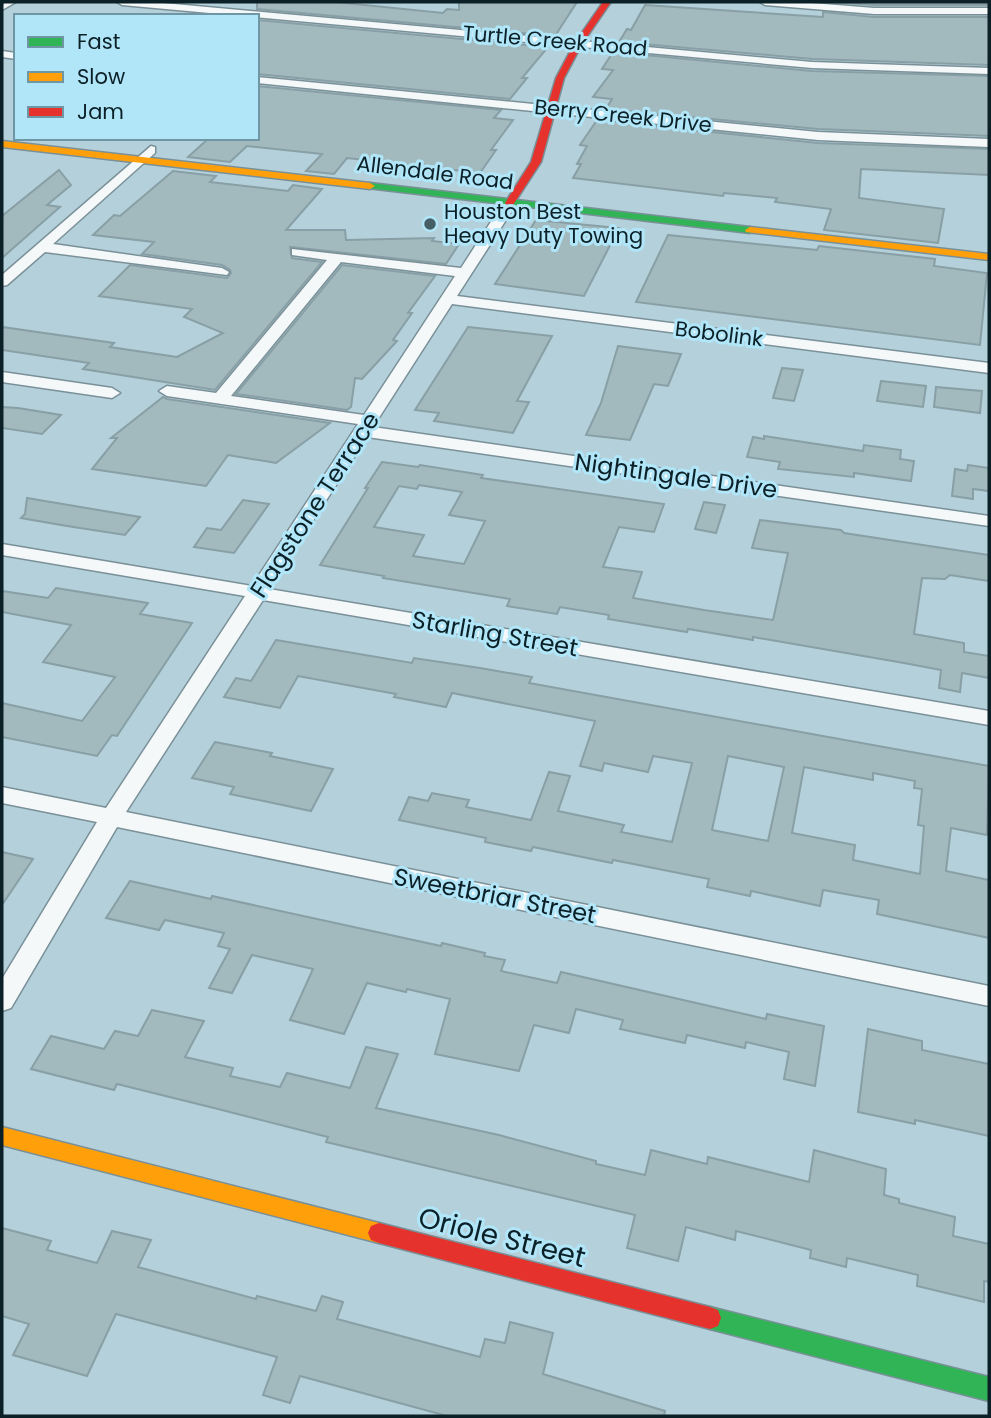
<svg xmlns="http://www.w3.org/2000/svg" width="991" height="1418" font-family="Poppins,sans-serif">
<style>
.building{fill:#a2b9be;stroke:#889fa5;stroke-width:2;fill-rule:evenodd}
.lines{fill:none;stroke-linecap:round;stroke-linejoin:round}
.street-casing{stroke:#7a9098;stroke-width:3}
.fast-casing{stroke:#7a9098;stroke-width:3}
.slow-casing{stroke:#7a9098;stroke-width:3}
.jam-casing{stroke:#7a9098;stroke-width:3}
.street{fill:#f4f8f9;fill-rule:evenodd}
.fast{fill:#30b455;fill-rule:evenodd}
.slow{fill:#ff9f0a;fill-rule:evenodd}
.jam{fill:#e5322d;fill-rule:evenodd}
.poi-dot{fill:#465e66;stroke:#b1e5f8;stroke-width:2.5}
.labels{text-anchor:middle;stroke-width:6;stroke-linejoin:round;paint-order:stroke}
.far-street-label{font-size:21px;fill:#0b2027;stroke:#b1e5f8}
.far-poi-label{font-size:21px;fill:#0b2027;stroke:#b1e5f8;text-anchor:start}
.street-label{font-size:24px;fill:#0b2027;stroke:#b1e5f8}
.near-street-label{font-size:28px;fill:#0b2027;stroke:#b1e5f8}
</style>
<rect width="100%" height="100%" fill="#b4d0da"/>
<g class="building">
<path d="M257,2H335L443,13L447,9L459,10V2H577L555,36L257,9Z"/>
<path d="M829,2H989V5H874Z"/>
<path d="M645,5L823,17V12L874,17H989V65L812,59L619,42L627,29L631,30Z"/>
<path d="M257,20L548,47L522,78H527L510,99L257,74Z"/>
<path d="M613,52L812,71L989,76V136L818,129L606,109L612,99L593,97L613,70L602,69Z"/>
<path d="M257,86L501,110L494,118L513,120L491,150H496L480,173L347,158L334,174L306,171L322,154L247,146L230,162L188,157L209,138H257Z"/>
<path d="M597,120L818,143L989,149V175L861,169L859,198L944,209L938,243L824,230L831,209L775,202L777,198L724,193L723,196L573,178L581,164H577L587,146L580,145Z"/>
<path d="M59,170L71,185L47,205L60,207L2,258V216Z"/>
<path d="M173,171L216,176L210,182L288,191L293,185L322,189L286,230H345L346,240L434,238L432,241L459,244L446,264L290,247L292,258L322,262L215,390L83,369L89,363L2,350V327L114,343L110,347L177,357L223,333L184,317L192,309L99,296L130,265L227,278L231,273L230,270L222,265L142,254L154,242L93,235L114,215L120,216Z"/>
<path d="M536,220L619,228L584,296L495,284Z"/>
<path d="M668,235L817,250L819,246L935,259L934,266L987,273L980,345L636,302Z"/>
<path d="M342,265L435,276L408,313H412L393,340L397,341L362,379L355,378L351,407L347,410L236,394Z"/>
<path d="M468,327L552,336L517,401L529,402L513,433L434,421L439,413L415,410Z"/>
<path d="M618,346L681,354L668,386L654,384L630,440L586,435L601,403Z"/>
<path d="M782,368L803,370L794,401L773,398Z"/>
<path d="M881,381L926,386L923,407L877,401Z"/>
<path d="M936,387L982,391L980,413L934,407Z"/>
<path d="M163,397L167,399L330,423L276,463L228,455L206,486L92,469L117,438H111Z"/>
<path d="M2,407L18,408L61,415L42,434L2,428Z"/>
<path d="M764,436L863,451L864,445L901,450L900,459L914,461L911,481L854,473V477L778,469L780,462L747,457L753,437L764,439Z"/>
<path d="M382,462L418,467L420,465L483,475L481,478L664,504L654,532L619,527L603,567L642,572L633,598L704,610L773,620L788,553L752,548L760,520L841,530L844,533L989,555V581L950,575L945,579L922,578L914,634L964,643V652L989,656V678L962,673L960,692L939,688L941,670L904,663L753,637V640L688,629L687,632L608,619L609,615L560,607L557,614L507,606L510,599L383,578L384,576L320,565L368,488H365ZM419,485L462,492L449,515L485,521L464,564L413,556L424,535L374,527L399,486L417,489Z"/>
<path d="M968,465L989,468V491L973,489V499L952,496L955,469L967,471Z"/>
<path d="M27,498L140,517L125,535L67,526L21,518L25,514Z"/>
<path d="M243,500L269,504L234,553L194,547L207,528L221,530Z"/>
<path d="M704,502L725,505L716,533L695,529Z"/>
<path d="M56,588L148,603L140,614L192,623L117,736L112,735L97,756L2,737V703L82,721L115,677L43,662L71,625L2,612V591L48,598Z"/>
<path d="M276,640L412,663L414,658L480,668L532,677L529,683L989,766L987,835L951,828L946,871L989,880V938L877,914L879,900L823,890L820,906L751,891L750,896L707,887L709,879L613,860L612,863L533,847L531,851L485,842L486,838L399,820L409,797L428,801L432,793L469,800L466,807L531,820L549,772L570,776L558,811L624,825L621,832L672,842L692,763L653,756L648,772L604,763L602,771L580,766L595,721L452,693L446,707L394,697L396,694L298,676L280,708L224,697L236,678L251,681ZM728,756L784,767L768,841L712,830ZM804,767L873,780V773L915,781L914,788L922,789L918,825L924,826L920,874L853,860L855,845L792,833Z"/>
<path d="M215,742L272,753L270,756L333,769L311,811L230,794L234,787L192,778Z"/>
<path d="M2,852L33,859L2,905Z"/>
<path d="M130,881L211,899L212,896L441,946L442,943L485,953L484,956L505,960L501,971L557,983L561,972L766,1019L767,1014L824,1026L815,1086L784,1079L789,1052L746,1042L745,1048L687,1035L685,1043L620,1029L623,1020L576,1009L569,1033L534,1025L519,1071L435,1054L450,999L407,989L406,992L367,983L344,1034L290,1020L313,969L252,955L232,993L209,988L230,949L218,946L224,933L165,920L159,930L106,918Z"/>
<path d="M152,1010L204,1021L185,1057L233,1068L230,1076L280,1087L287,1073L350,1088L366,1047L398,1054L376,1108L499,1135L596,1161V1164L645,1175L651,1150L707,1164L708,1157L809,1182L814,1150L886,1169L884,1195L899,1199V1203L955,1217L953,1236L989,1244V1282L984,1281V1302L917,1286L918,1275L847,1258L846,1267L810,1258L811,1250L736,1231L735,1240L686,1227L678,1261L627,1248L635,1215L326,1142L328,1137L214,1108L117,1084L114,1090L31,1069L51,1036L104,1049L115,1031L138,1036Z"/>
<path d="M868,1029L922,1041V1050L989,1064V1136L915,1120V1124L858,1112Z"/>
<path d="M2,1228L51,1241L47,1250L97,1263L112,1231L151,1240L138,1267L256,1299L257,1296L316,1311L322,1296L343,1302L337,1319L480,1357L485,1339L505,1343L510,1322L553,1333L543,1374L665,1411L664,1416H447L300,1376L290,1403L263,1395L277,1357L116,1314L87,1376L13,1355L29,1324L2,1316Z"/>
</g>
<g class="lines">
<g class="street-casing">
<g id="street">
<path d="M4,2H16L2,10Z"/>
<path d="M117,2H152L812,62L989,68V74L812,68L122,5Z"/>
<path d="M760,2H799L874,8H989V14H874L765,5Z"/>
<path d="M2,51L16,53V59L2,57Z"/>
<path d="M257,77L818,132L989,139V147L818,140L257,83Z"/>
<path d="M151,146L155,147V153L53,244L222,268L229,272L227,275L45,252L7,285L2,286V275Z"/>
<path d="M510,199L517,203L457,296L989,363V373L452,304L373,427L989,516V526L367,437L269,589L989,711V725L263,600L126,812L989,986V1006L117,827L11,1008L2,1011V979L97,822L2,803V787L106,808L245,596L2,555V544L252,586L358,424L167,396L159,391L167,386L216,393L327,260L292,255V249L461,268L505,200ZM341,262L455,276L364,415L231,396Z"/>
<path d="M2,372L112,388L120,393L112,398L2,382Z"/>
</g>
</g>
<g class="fast-casing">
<g id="fast">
<path d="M370,183L750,227L755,230L750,233L367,188L365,186Z"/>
<path d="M710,1307L989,1377V1401L710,1329L702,1326L699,1318L702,1310Z"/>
</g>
</g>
<g class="slow-casing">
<g id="slow">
<path d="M2,141L370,183L375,186L370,189L2,147Z"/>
<path d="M750,227L989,254V260L746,232L745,230Z"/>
<path d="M2,1127L379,1223L387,1226L390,1233L387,1240L379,1243L2,1145Z"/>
</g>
</g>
<g class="jam-casing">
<g id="jam">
<path d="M603,2H611L582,44L564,78L541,162L513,205H507L505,203L531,162L556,78L574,44Z"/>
<path d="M379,1223L710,1307L718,1310L721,1318L718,1326L710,1329L379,1243L371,1240L368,1233L371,1226Z"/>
</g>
</g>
<use href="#street" class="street"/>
<use href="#fast" class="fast"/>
<use href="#slow" class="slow"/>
<use href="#jam" class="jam"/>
</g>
<circle class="poi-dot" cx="430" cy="224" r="7"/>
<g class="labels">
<g class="far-street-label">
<text transform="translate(555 41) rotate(5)" y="7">Turtle Creek Road</text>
<text transform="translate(623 116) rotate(6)" y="7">Berry Creek Drive</text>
<text transform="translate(435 173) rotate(7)" y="7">Allendale Road</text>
<text transform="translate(719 334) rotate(7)" y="7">Bobolink</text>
</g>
<g class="far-poi-label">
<text x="444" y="219">Houston Best<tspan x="444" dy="24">Heavy Duty Towing</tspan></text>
</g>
<g class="street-label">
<text transform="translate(676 476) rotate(8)" y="8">Nightingale Drive</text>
<text transform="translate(315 505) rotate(-57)" y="8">Flagstone Terrace</text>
<text transform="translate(495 634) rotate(10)" y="8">Starling Street</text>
<text transform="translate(495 896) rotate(11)" y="8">Sweetbriar Street</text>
</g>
<g class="near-street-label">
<text transform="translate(502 1237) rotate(14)" y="10">Oriole Street</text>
</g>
</g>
<rect width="991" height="1418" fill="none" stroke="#0b2027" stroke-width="7"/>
<rect x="14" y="14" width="245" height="126" fill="#b1e5f8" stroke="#6f96a4" stroke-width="2"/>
<rect x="28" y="37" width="35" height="10" fill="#30b455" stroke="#6f96a4" stroke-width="2"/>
<text x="77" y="49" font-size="21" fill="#0b2027">Fast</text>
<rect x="28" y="72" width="35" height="10" fill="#ff9f0a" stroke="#6f96a4" stroke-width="2"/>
<text x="77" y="84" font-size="21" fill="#0b2027">Slow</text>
<rect x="28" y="107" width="35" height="10" fill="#e5322d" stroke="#6f96a4" stroke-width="2"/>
<text x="77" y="119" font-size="21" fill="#0b2027">Jam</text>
</svg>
